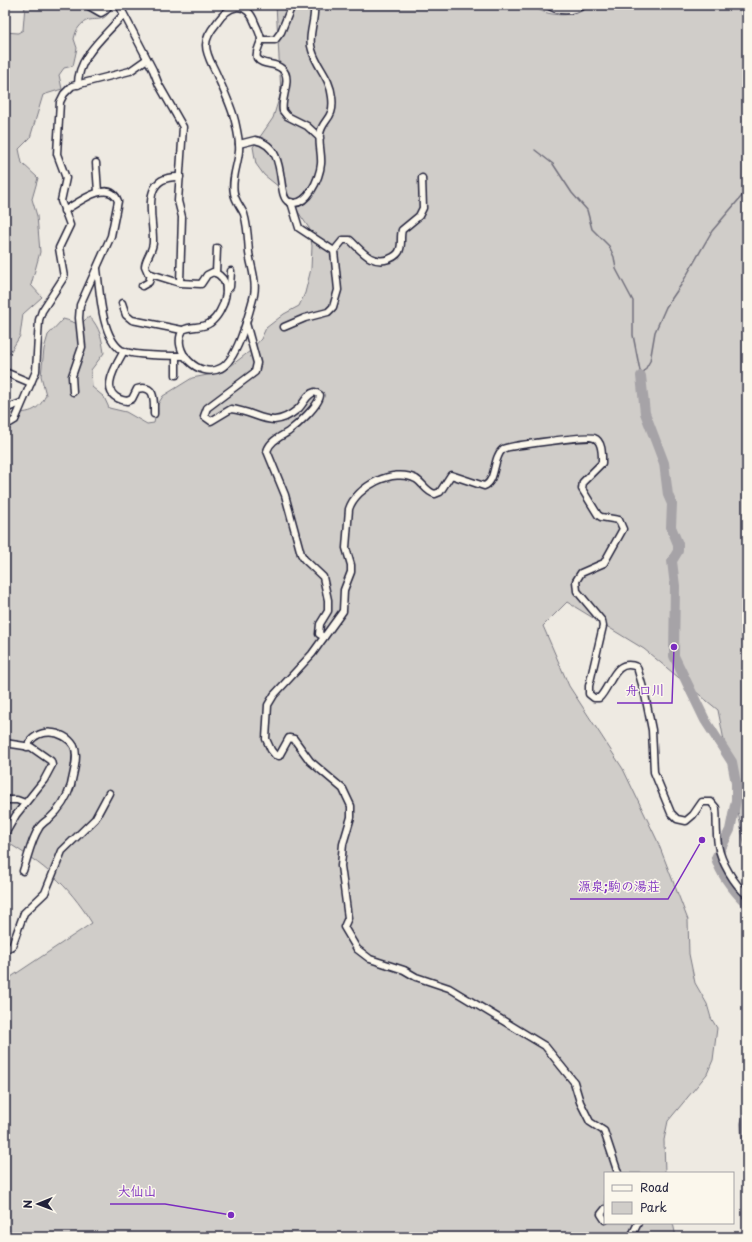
<svg xmlns="http://www.w3.org/2000/svg" width="752" height="1242" font-family="'Playpen Sans','Klee One',sans-serif">
<style>
.green{fill:#d0cdc9;stroke:#797882}
.lines{fill:none;stroke-linecap:round;stroke-linejoin:round}
.stream{stroke:#716f7c;stroke-width:1.5}
.river{stroke:#a6a3a7;stroke-width:10}
.minor-casing{stroke:#22223b;stroke-width:9}
.minor{stroke:#fbf7ec;stroke-width:6}
.leader{fill:none;stroke:#7b2cbf;stroke-width:1.5}
.callout-dot{fill:#7b2cbf;stroke:#fbf7ec;stroke-width:1.5}
.callout-label{font-size:13px;text-anchor:middle;font-weight:bold;fill:#7b2cbf;stroke:#fbf7ec;stroke-width:3;stroke-linejoin:round;paint-order:stroke}
</style>
<rect width="100%" height="100%" fill="#eeeae2"/>
<filter id="ink" filterUnits="userSpaceOnUse"><feTurbulence type="fractalNoise" baseFrequency=".025" numOctaves="2"/><feDisplacementMap in="SourceGraphic" scale="8" xChannelSelector="R" yChannelSelector="G"/><feConvolveMatrix kernelMatrix="1 2 1 2 8 2 1 2 1" color-interpolation-filters="sRGB"/></filter>
<g filter="url(#ink)">
<g class="green">
<path d="M25,5H113C103,30 91,11 79,27C76,30 75,35 74,39L77,48L73,66L64,68L59,75L62,89L43,95L30,138L19,149L22,163L38,178L32,199L37,216L40,252L31,285L42,297L23,314L20,336L9,354H5V32L18,33L23,30Z"/>
<path d="M276,5H531C547,18 576,18 592,5H747V858L718,710L644,649L567,602L543,626L569,686L623,769L657,840L688,920L689,954L695,983L707,1004L711,1018L717,1028L713,1060L707,1074L668,1121L664,1140L665,1173H605V1223H673L676,1237H5V981L92,923C67,883 44,865 5,841V415C25,411 36,416 46,395L41,376L44,349L48,335L63,319C69,320 75,324 81,324L86,319L90,317C100,328 102,339 104,353L91,370L92,387L104,397L109,408L126,412L147,424L154,423L158,404L163,396L192,378L223,372L250,351L261,339L266,328L284,314L299,306L305,293L311,269L312,246L309,228L284,191L264,175L256,164L253,147L273,118L281,92Z"/>
</g>
<g class="lines">
<g class="stream">
<path d="M535,150L553,164L572,193L587,210L592,229L609,246L614,257L616,269L633,301V335L641,376"/>
<path d="M642,375L650,361L655,332L666,307L681,285L712,231L747,190"/>
</g>
<g class="river">
<path d="M641,376L645,413L664,463L668,495L672,504L671,527L678,544V551L672,561L675,586L674,656L705,720L732,762L736,783V800L730,830L716,858C721,876 734,891 747,904"/>
<path d="M747,1118L745,1124L747,1149"/>
</g>
<g class="minor-casing">
<g id="minor">
<path d="M87,5L101,13L106,10L109,5"/>
<path d="M119,5L153,70L159,85L183,127L178,201L182,217L180,283"/>
<path d="M548,5C558,12 573,12 583,5"/>
<path d="M261,40H275L281,32L292,5"/>
<path d="M78,85C77,57 106,35 123,15"/>
<path d="M239,144L255,140C290,147 275,196 289,202C307,209 320,177 321,164C322,154 318,143 320,134C322,119 335,120 332,97C330,77 317,68 312,50C307,36 316,20 314,5"/>
<path d="M96,163L98,192"/>
<path d="M180,177C138,175 154,218 153,242C153,251 146,257 145,266L148,273L151,274L180,283L201,284L207,275L213,272C236,279 224,313 210,323C202,329 191,325 183,330C170,350 199,380 221,368C238,359 249,313 254,295C257,281 251,267 249,253C248,240 248,227 244,214C241,207 235,201 234,193C231,179 238,165 239,151C240,142 237,130 235,121C231,105 223,89 216,73C212,64 206,55 206,45C206,37 211,30 216,24C229,4 246,0 255,23C257,28 261,35 261,40C260,46 255,51 257,58C262,66 275,62 282,69C293,78 280,99 283,111L287,116L307,126L320,138"/>
<path d="M291,202L299,228L334,251"/>
<path d="M64,211C75,205 109,177 118,201L111,236L80,305L79,318L82,347L72,376L73,392"/>
<path d="M97,269C100,291 101,336 121,350C131,356 172,356 185,356"/>
<path d="M216,273L217,248"/>
<path d="M142,286L149,282L151,274"/>
<path d="M226,290L230,287L231,271"/>
<path d="M122,303L126,315L132,320L182,330"/>
<path d="M246,323L257,363L255,372L207,408L204,416L211,421L231,409C260,412 270,432 298,409C304,404 306,394 315,392L320,395C320,405 296,426 288,432C280,437 270,441 267,451L285,495L301,554L304,559L323,577L328,600V611L320,624L319,634L324,637"/>
<path d="M284,327L305,318L328,312L333,307L338,290L334,251L343,240H350C362,251 371,265 389,259C394,257 399,254 400,249C402,243 400,236 402,230L419,216L423,208L422,178"/>
<path d="M124,351C115,367 96,396 127,401L132,399L137,389C156,384 154,401 154,414"/>
<path d="M176,356V375"/>
<path d="M5,372L31,383"/>
<path d="M5,409L21,403"/>
<path d="M5,426L15,420L36,371L39,320L42,311L64,277L59,248L70,225L61,201L66,178L57,154L60,102L64,94L72,86L130,71L147,59"/>
<path d="M5,743L31,747L51,761L52,765L44,780L16,815L5,834"/>
<path d="M5,800H17L25,803"/>
<path d="M23,871C28,857 31,840 39,828C41,824 46,821 50,818C60,809 67,798 71,785C73,774 79,756 74,746C64,729 35,727 27,747"/>
<path d="M5,950L12,946L24,913L45,893L62,851L95,819L109,793"/>
<path d="M618,1173L604,1131L590,1122L580,1102L574,1082L545,1046L449,988L416,977L404,970L370,959L357,949L344,927L348,918L341,866L343,844L351,817V806L343,789L310,761L294,739L289,738L279,756L275,755L271,750L266,739L268,705L274,695L312,654L343,611L344,590L351,572V565L346,548L349,509C356,487 393,467 416,479C423,483 426,492 435,494L440,492L451,475L484,486C497,481 492,458 503,449C507,446 590,435 594,438C603,441 602,456 602,463L583,482L582,489L598,515L601,517L619,520L623,529L604,563L581,573L576,581L577,591L602,621L603,626L589,686V694L594,698H599C611,687 614,657 637,667L645,695L652,730L654,772L671,813L677,819L686,821L693,815L702,802H711L716,808C717,820 716,833 718,845C721,862 734,884 747,895"/>
<path d="M605,1209L601,1214L605,1220"/>
<path d="M631,1237L638,1223"/>
</g>
</g>
<use href="#minor" class="minor"/>
</g>
</g>
<path class="leader" d="M674 647L672 703H617M702 840L668 899H570M231 1215L165 1204H110"/>
<g class="callout-dot">
<circle cx="674" cy="647" r="4"/>
<circle cx="702" cy="840" r="4"/>
<circle cx="231" cy="1215" r="4"/>
</g>
<g class="callout-label">
<text x="645" y="695">舟口川</text>
<text x="619" y="891">源泉;駒の湯荘</text>
<text x="137" y="1196">大仙山</text>
</g>
<rect width="752" height="1242" fill="none" stroke="#fbf7ec" stroke-width="20"/>
<rect x="10" y="10" width="732" height="1222" fill="none" stroke="#22223b" stroke-width="1.5" filter="url(#ink)"/>
<rect x="604" y="1172" width="130" height="52" fill="#fbf7ec" stroke="#a4a2a5"/>
<rect x="612" y="1185" width="20" height="6" fill="#fbf7ec" stroke="#a4a2a5"/>
<text x="640" y="1192" font-size="12" fill="#22223b">Road</text>
<rect x="612" y="1202" width="20" height="12" fill="#d0cdc9" stroke="#a4a2a5"/>
<text x="640" y="1212" font-size="12" fill="#22223b">Park</text>
<g transform="translate(38 1204) rotate(269)" stroke="#fbf7ec" stroke-width="3" paint-order="stroke">
<path d="M0-3L7 15L0 10L-7 15Z" fill="#22223b"/>
<text y="-6" font-size="11" font-weight="bold" text-anchor="middle" fill="#22223b">N</text>
</g>
</svg>
